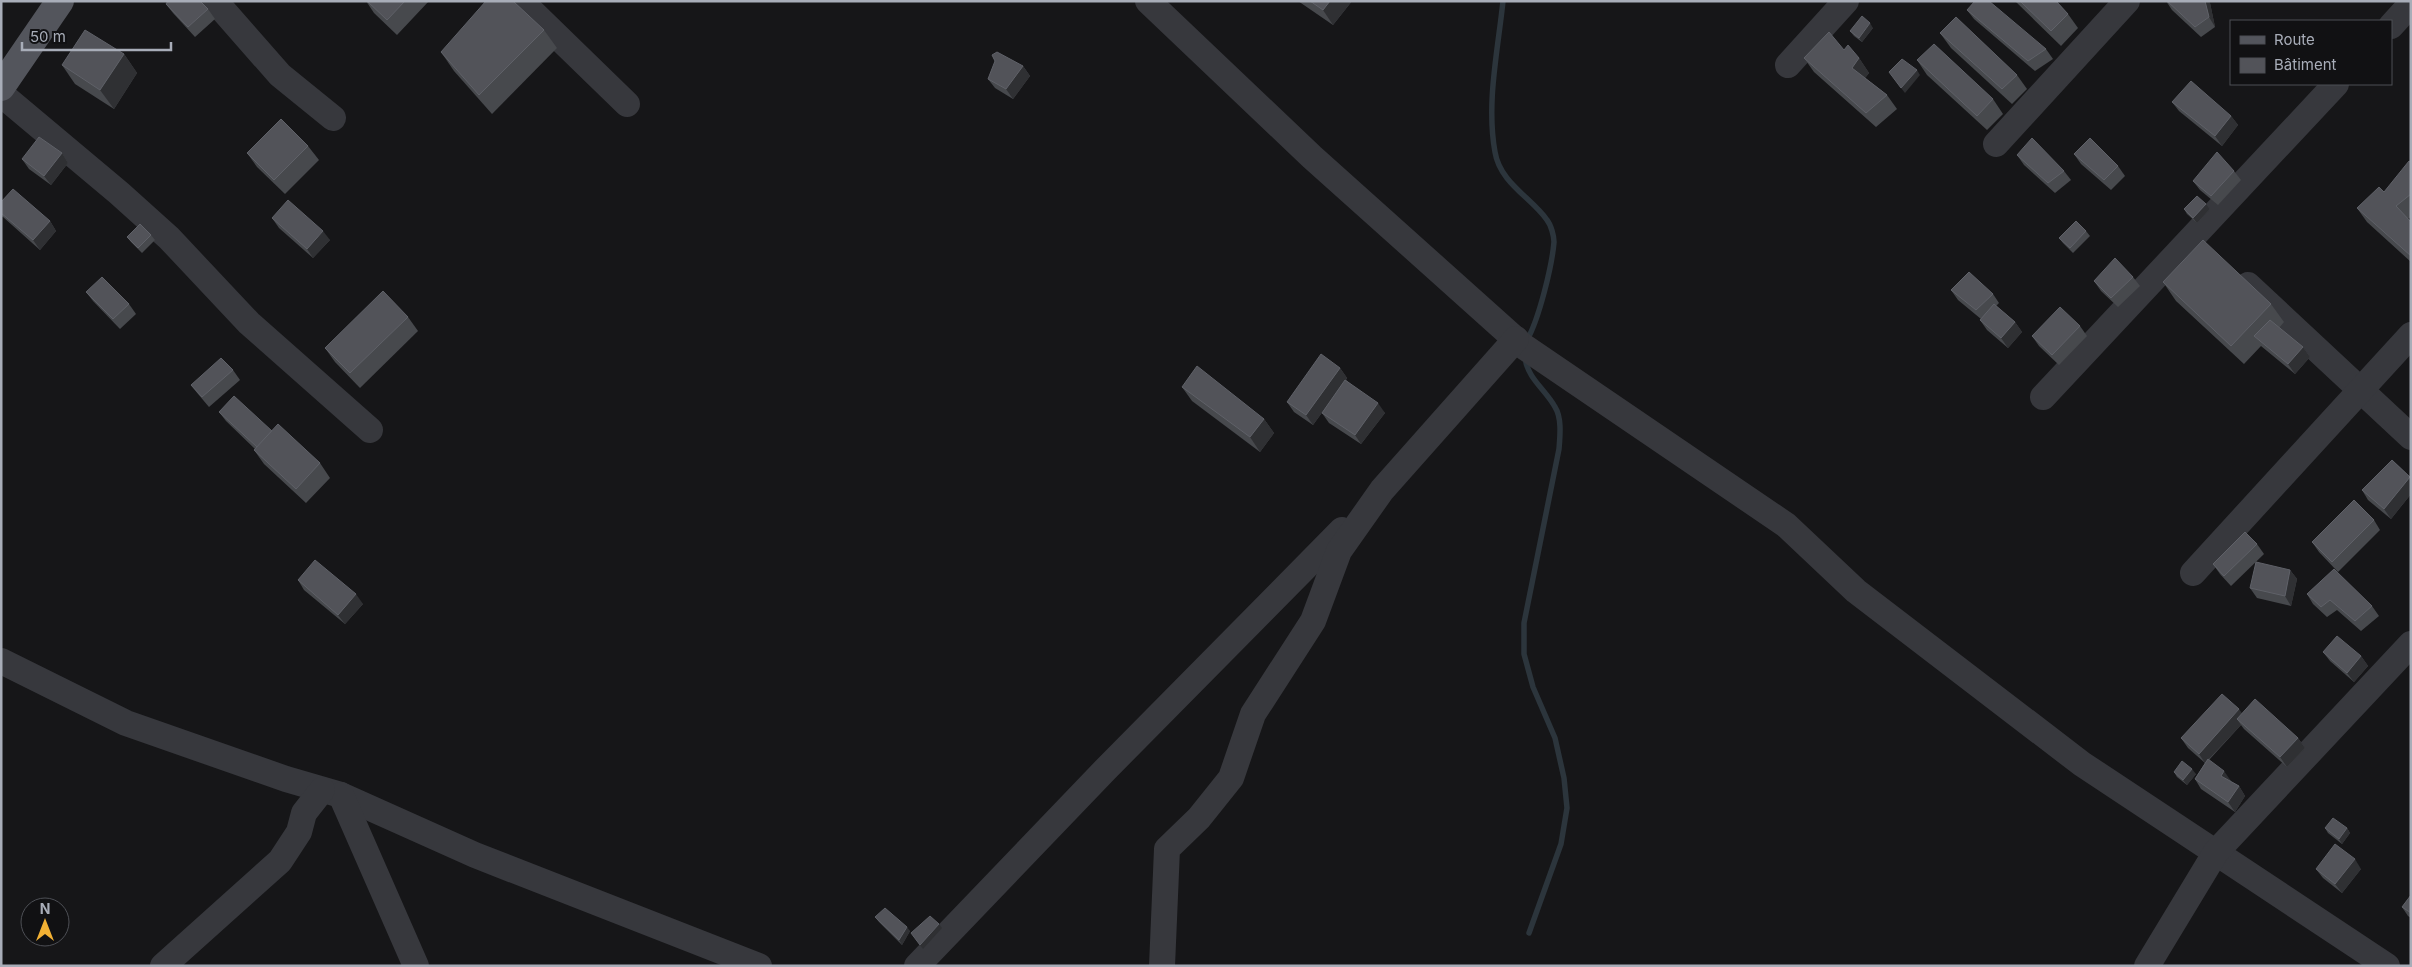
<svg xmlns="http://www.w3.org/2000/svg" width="2412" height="967" font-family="Inter,sans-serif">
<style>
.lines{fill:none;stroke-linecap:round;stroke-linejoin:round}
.stream{stroke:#2c353c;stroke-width:5.5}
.minor{stroke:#37383d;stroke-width:26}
.major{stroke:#53555c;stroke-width:28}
.wall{fill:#47494d}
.shaded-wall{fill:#2f3033}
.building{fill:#525359;stroke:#5f6168}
</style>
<rect width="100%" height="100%" fill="#161618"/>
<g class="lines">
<g class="stream">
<path d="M1503,1C1498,50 1486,103 1495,152C1500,183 1532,198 1547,220C1551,225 1554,236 1554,242C1552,266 1539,319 1527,340"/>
<path d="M1525,358C1528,379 1545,389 1555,407C1562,418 1560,436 1559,449L1524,623V654L1533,687L1555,738L1564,778L1567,808L1561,844L1529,933"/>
</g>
<g class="minor">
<path d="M215,1L280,75L333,118"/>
<path d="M521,1L627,104"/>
<path d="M1148,1L1312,157L1523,346L1786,525L1856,591L2082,764L2387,966"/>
<path d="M2391,26L2411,4"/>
<path d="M1788,65L1846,1"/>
<path d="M1,94L119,193L169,238L249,323L370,430"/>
<path d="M1996,144L2127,1"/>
<path d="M2248,285L2411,437"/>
<path d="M2043,397L2336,84"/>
<path d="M2193,573L2411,335"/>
<path d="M1,661L126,723L286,779L341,795L475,855L759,966"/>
<path d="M341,795L416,966"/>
<path d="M163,966L280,861L299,832L304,813L322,790"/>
<path d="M917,966L1105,770L1342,530"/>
<path d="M1162,966L1167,849L1199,818L1231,778L1253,714L1313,621L1339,551L1382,490L1516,339"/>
<path d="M2147,966L2216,852L2411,644"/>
</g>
<path class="major" d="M1,87L60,1"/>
</g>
<g class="wall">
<path d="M366,1H429L397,35L374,13Z"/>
<path d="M1298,1H1352L1333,25Z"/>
<path d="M2015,1H2056L2068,14L2078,28L2061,46Z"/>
<path d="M2166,1L2210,3L2215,27L2201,37L2172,10Z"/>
<path d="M166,4L208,9L215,19L195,37L173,13Z"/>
<path d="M1967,10L2046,49L2053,59L2035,71L1974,19Z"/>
<path d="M1873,28L1862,42L1854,36L1850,31Z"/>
<path d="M544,30L557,48L492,114L454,71L441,52Z"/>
<path d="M1940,33L2017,75L2027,89L2012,104L1951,48Z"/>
<path d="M1844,50L1859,58L1869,73L1865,78L1887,95L1897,109L1876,127L1814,72L1804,58Z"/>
<path d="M124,54L137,73L114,109L75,84L62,65Z"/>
<path d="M1917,60L1993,99L2003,114L1987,130L1927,75Z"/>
<path d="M1023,66L1030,76L1013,99L995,88L988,79Z"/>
<path d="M2172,102L2231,116L2238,125L2222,146L2179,111Z"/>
<path d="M308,146L319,160L285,194L257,167L247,153Z"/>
<path d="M62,153L68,163L51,185L29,169L22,159Z"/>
<path d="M2074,154L2118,166L2125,176L2111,190L2081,164Z"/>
<path d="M2017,155L2064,171L2071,180L2055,193L2024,165Z"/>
<path d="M2411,162V217L2408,219L2411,222V262L2367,222L2357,208L2384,192Z"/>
<path d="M2234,171L2241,180L2218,205L2200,190L2193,181Z"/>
<path d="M1,202L50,221L56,231L40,250L3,217L1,216Z"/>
<path d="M2206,204L2210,209L2197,223L2187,214L2184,209Z"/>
<path d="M272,218L330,240L313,258L279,228Z"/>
<path d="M2086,231L2090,236L2073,253L2063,243L2059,238Z"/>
<path d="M151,235L155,240L142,253L131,242L127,237Z"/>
<path d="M2133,277L2140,286L2118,307L2101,291L2094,281Z"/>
<path d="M2163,282L2271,304L2284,322L2279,328L2303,347L2310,357L2295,374L2261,346L2244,364L2176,301Z"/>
<path d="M1951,290L1993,294L1999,303L1996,306L2015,322L2022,332L2008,348L1987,330L1980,320L1981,319L1958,300Z"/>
<path d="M86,292L129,304L136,314L120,329L93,301Z"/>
<path d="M408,317L418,331L360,388L335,362L325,348Z"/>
<path d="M2080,326L2087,336L2059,365L2039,346L2032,336Z"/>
<path d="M1340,368L1347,378L1346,380L1385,413L1361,444L1329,423L1322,413L1334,396L1313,425L1294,412L1287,402Z"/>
<path d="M233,370L240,380L209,407L198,394L191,385Z"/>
<path d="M1182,387L1264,419L1274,433L1260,452L1192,401Z"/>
<path d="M219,412L272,431L320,463L330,478L306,503L264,464L254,450L255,449L226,421Z"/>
<path d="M2392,460L2411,478V494L2391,519L2368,500L2362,490Z"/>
<path d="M2374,520L2380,530L2338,572L2319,552L2312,542Z"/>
<path d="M2257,544L2264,554L2231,586L2220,574L2213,564Z"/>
<path d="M2290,570L2297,579L2291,606L2257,598L2250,588Z"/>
<path d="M298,580L363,604L345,624L304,590Z"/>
<path d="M2307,594L2372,606L2379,616L2361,631L2337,610L2327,617L2313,604Z"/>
<path d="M2323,652L2361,656L2368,666L2354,682L2330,661Z"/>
<path d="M2242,713L2298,738L2305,748L2287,767L2244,729L2241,725L2209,760L2231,781H2230L2239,786L2245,796L2235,812L2201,789L2195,779L2205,763L2188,748L2181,738Z"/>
<path d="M2174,772L2196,774L2187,785L2177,777Z"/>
<path d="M2325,828H2347L2350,833L2342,844L2328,833Z"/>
<path d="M2316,869H2361L2342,893L2323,878Z"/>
<path d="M2411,895V918L2408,916L2402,907Z"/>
<path d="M875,917L910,931L902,945L879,922Z"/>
</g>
<g class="shaded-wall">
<path d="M1330,1H1352L1333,25L1323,10Z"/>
<path d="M2205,1H2209L2210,3L2215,27L2209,17Z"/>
<path d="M1870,23L1873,28L1862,42L1859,38Z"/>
<path d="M124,54L137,73L114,109L100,90Z"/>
<path d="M1859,58L1869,73L1862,82L1852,68Z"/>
<path d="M1023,66L1030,76L1013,99L1006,89Z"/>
<path d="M1917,70L1920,75L1905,93L1901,88Z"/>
<path d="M2231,116L2238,125L2222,146L2215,136Z"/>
<path d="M62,153L68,163L51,185L44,176Z"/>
<path d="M2206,204L2210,209L2197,223L2193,218Z"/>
<path d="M50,221L56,231L40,250L33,240Z"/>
<path d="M323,231L330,240L313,258L307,249Z"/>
<path d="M2015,322L2022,332L2008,348L2001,338Z"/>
<path d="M2303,347L2310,357L2295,374L2288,364Z"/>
<path d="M1340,368L1347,378L1313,425L1306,415Z"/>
<path d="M1378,403L1385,413L1361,444L1355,435Z"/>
<path d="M1264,419L1274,433L1260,452L1250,437Z"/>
<path d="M2410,477L2411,494L2391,519L2384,509Z"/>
<path d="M2290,570L2297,579L2291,606L2285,596Z"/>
<path d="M356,594L363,604L345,624L338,615Z"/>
<path d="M2361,656L2368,666L2354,682L2347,673Z"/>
<path d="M2239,709L2246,719H2237L2241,725L2205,763L2199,754Z"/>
<path d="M2298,738L2305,748L2287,767L2280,757Z"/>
<path d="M2192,769L2196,774L2187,785L2183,780Z"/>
<path d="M2224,771L2231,781L2228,786L2221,776Z"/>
<path d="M2239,786L2245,796L2235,812L2228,802Z"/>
<path d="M2347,828L2350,833L2342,844L2339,839Z"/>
<path d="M2355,859L2361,869L2342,893L2335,884Z"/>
<path d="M939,924L942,928L923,949L920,945Z"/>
<path d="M907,927L910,931L902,945L899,940Z"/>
</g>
<g class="building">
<path d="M168,1H200L208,9L188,27L166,4Z"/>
<path d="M367,1H405L387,20Z"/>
<path d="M486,1H513L544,30L479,95L441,52Z"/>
<path d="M1310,1H1330L1323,10Z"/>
<path d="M1975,1H1989L2046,49L2028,61L1967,10Z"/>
<path d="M2020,1H2056L2068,14L2051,31Z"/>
<path d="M2167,1H2205L2209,17L2195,27Z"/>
<path d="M1862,16L1870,23L1859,38L1850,31Z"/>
<path d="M1956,17L2017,75L2002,89L1940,33Z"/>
<path d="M85,30L124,54L100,90L62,65Z"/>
<path d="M1829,32L1844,50L1848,45L1859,58L1852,68L1887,95L1866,113L1804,58Z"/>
<path d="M1934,44L1993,99L1977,116L1917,60Z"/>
<path d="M997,52L1023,66L1006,89L988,79L995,61L992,55Z"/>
<path d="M1902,59L1917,70L1901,88L1889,72Z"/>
<path d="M2191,81L2231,116L2215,136L2172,102Z"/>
<path d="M281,119L308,146L274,180L247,153Z"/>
<path d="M39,137L62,153L44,176L22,159Z"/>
<path d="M2032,138L2064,171L2048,183L2017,155Z"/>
<path d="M2090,138L2118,166L2104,180L2074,154Z"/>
<path d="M2217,152L2234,171L2211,196L2193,181Z"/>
<path d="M2409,161L2411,162V194L2396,206L2411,222V256L2357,208L2379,187L2384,192Z"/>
<path d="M13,189L50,221L33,240L1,213V202Z"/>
<path d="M2197,196L2206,204L2193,218L2184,209Z"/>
<path d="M288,200L323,231L307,249L272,218Z"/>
<path d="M2076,221L2086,231L2070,248L2059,238Z"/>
<path d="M140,224L151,235L138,248L127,237Z"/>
<path d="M2203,240L2271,304L2231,346L2163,282Z"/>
<path d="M2115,258L2133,277L2111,298L2094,281Z"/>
<path d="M1969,272L1993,294L1976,310L1951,290Z"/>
<path d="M102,277L129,304L113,319L86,292Z"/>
<path d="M383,291L408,317L350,373L325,348Z"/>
<path d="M1994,304L2015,322L2001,338L1980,320Z"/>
<path d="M2060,307L2080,326L2052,355L2032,336Z"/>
<path d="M2270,320L2303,347L2288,364L2254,336Z"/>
<path d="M1321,354L1340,368L1306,415L1287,402Z"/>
<path d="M221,358L233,370L202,397L191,385Z"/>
<path d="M1197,366L1264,419L1250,437L1182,387Z"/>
<path d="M1345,380L1378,403L1355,435L1322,413Z"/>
<path d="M234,396L272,431L257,447L219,412Z"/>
<path d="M278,424L320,463L296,489L254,450Z"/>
<path d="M2392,460L2410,477L2384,509L2362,490Z"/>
<path d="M2354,500L2374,520L2332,562L2312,542Z"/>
<path d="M2245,532L2257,544L2224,576L2213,564Z"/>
<path d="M315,560L356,594L338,615L298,580Z"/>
<path d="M2256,562L2290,570L2285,596L2250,588Z"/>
<path d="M2334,569L2372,606L2355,621L2330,600L2321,607L2307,594Z"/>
<path d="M2337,636L2361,656L2347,673L2323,652Z"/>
<path d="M2222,694L2239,709L2199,754L2181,738Z"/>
<path d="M2255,699L2298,738L2280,757L2237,719Z"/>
<path d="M2208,759L2224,771L2221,776L2239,786L2228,802L2195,779Z"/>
<path d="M2182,761L2192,769L2183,780L2174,772Z"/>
<path d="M2333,818L2347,828L2339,839L2325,828Z"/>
<path d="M2335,844L2355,859L2335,884L2316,869Z"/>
<path d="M2411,895V913L2402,907Z"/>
<path d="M885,908L907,927L899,940L875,917Z"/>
<path d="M930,916L939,924L920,945L911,933Z"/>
</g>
<rect width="2412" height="967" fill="none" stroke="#a8adb8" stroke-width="5"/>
<rect x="2230" y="20" width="162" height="65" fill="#111113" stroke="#4d4f55"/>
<rect x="2240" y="36" width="25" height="8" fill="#53555c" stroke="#4d4f55"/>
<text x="2274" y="45" font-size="15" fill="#a8adb8">Route</text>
<rect x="2240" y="58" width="25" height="15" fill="#525359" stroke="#4d4f55"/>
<text x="2274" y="70" font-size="15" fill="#a8adb8">Bâtiment</text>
<g transform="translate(45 922)"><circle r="24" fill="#111113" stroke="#4d4f55"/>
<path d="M0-4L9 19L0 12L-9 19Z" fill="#f2b134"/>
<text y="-8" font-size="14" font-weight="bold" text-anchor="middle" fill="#a8adb8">N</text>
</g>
<path d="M22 42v8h149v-8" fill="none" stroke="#a8adb8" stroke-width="2.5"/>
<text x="30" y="42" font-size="15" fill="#a8adb8" stroke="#111113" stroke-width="4" paint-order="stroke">50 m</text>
</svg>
